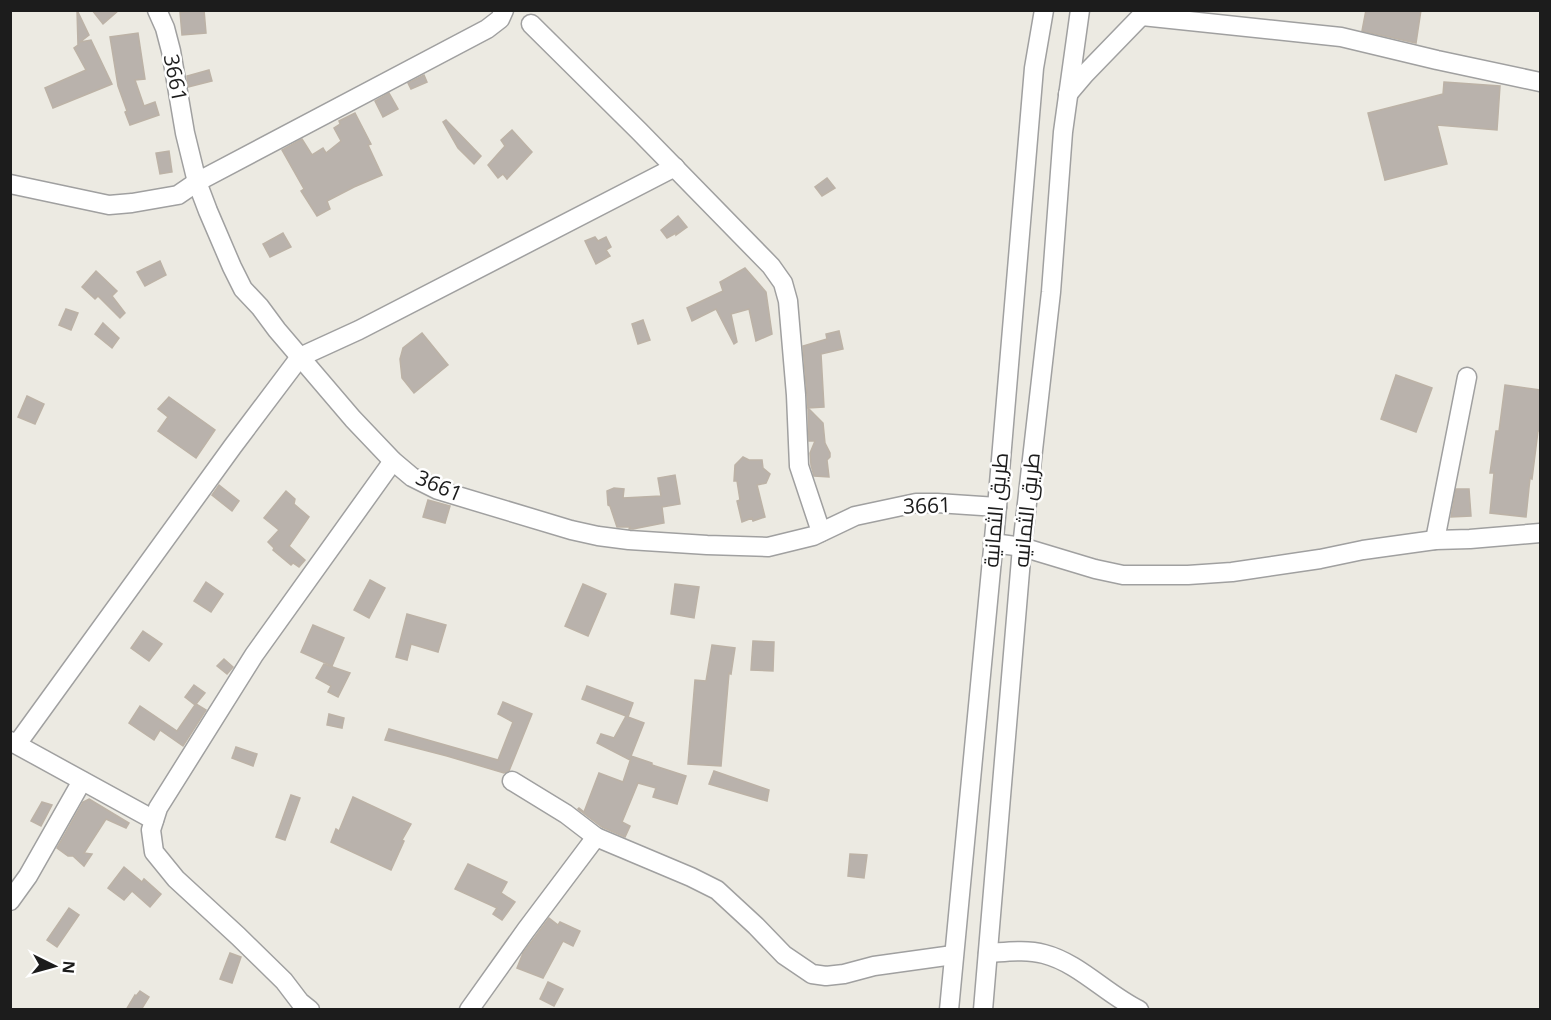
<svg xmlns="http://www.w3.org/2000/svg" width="1551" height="1020" font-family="'Open Sans',Cairo,sans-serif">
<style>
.building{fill:#b9b2ac;stroke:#bcb2a6;stroke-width:1.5}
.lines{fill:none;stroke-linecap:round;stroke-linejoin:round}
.minor-casing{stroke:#a0a0a0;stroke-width:21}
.minor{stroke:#fff;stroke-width:18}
.labels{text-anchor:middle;stroke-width:5;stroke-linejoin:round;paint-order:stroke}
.street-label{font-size:21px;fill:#1c1c1c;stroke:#fff}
</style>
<rect width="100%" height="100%" fill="#eceae2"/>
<g class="building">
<path d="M77,10L89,35L80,42L91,40L112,84L53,108L45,88L86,70L74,48L78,45Z"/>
<path d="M92,10H119L103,24Z"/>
<path d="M204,10L206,33L182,35L180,12Z"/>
<path d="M1366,10H1421L1416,43L1362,31Z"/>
<path d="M138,33L145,79L135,80L144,106L155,102L159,115L130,125L125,112L127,111L118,86L110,37Z"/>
<path d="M209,70L212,81L188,87L187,76Z"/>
<path d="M424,75L427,82L411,89L408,83Z"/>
<path d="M1444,82L1500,86L1497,130L1437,125L1447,164L1385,180L1368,113L1443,94Z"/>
<path d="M389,93L398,109L383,117L375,101Z"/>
<path d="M355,113L371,144L368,145L382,175L354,187L327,201L330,209L317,216L301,191L304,189L282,150L302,139L312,155L323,148L326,153L341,141L334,128L340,124L339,121Z"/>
<path d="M446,120L481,156L474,164L458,148L443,122Z"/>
<path d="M512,130L532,152L507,179L503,174L498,178L488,165L505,146L501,140Z"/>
<path d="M169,151L172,172L160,174L156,153Z"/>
<path d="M827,178L835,188L822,196L815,187Z"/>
<path d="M678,216L687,227L676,235V233L667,238L661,230Z"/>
<path d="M283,233L291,247L270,257L263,244Z"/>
<path d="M595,237L598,241L606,237L611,247L606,250L610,256L596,264L585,241Z"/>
<path d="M160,261L166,275L145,286L137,272Z"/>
<path d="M745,268L766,292L772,334L756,341L749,309L731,314L737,342L734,344L716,309L692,321L687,308L723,291L720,282Z"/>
<path d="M96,271L117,291L112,296L125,313L120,318L98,296L95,299L82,287Z"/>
<path d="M66,309L78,313L71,330L59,325Z"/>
<path d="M643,320L650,340L638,344L632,324Z"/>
<path d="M103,323L119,338L112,348L95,334Z"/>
<path d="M839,331L843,349L821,354L824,407L808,408L803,346L827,339L826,334Z"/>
<path d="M422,333L448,365L414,393L402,378L400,359L403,348Z"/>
<path d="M1396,375L1432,388L1416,432L1381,419Z"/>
<path d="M1505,385L1540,390V431H1538L1532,479L1530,478L1526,517L1490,513L1494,473H1490L1496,431H1499Z"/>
<path d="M27,396L44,404L35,424L18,417Z"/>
<path d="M169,397L215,430L196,458L158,431L168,417L158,409Z"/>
<path d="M808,408L823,423L825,443L830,453V457L827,460L829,477L814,476L811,465L810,453L815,441H809Z"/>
<path d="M743,457L749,460H762L763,468L770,474L766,483L757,485L765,517L753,521L752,518L742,522L737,501L740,500L737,481H734L735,465Z"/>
<path d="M675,475L680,504L662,507L664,523L633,529H629L630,527H617L610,506L608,505L607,491L614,488L624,489L623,498L661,496L658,478Z"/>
<path d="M219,485L239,501L232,511L212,495Z"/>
<path d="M1456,489H1469L1471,516L1451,517Z"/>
<path d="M286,491L295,499L294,504L309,517L289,546L305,560L299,567L293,563L291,565L273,550L274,548L268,542L279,530L264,518Z"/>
<path d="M428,500L450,506L445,523L423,517Z"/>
<path d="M370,580L385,588L369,618L354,610Z"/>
<path d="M206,582L223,594L211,612L194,601Z"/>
<path d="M583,584L606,594L588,636L565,626Z"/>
<path d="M675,584L699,587L694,618L671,614Z"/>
<path d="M407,614L446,625L438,652L411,644L407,660L396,657Z"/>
<path d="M313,625L344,638L332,666L301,652Z"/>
<path d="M143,631L162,644L149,661L131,648Z"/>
<path d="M753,641L774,642L773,671L751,670Z"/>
<path d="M712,645L735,648L731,674L729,673L721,766L688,764L695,680L706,681Z"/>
<path d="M224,659L233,667L227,674L217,666Z"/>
<path d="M324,664L350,673L338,697L328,692L331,686L316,678Z"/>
<path d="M194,685L205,693L196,704L206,710L183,746L160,730L154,740L129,723L140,706L177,731L195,705L185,697Z"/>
<path d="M587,686L633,703L628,717L644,723L631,756L652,763V765L686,776L677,804L653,797L656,788L638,783L622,822L630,826L625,837L602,827L578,809L579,808L584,812L599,773L623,782L631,758L630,760L597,743L601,734L614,738L626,716L582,699Z"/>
<path d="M503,702L532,714L509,771L504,773L447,756L385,740L389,729L498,760L513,722L498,714Z"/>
<path d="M329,714L344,718L342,728L327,725Z"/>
<path d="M236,747L257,754L253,766L232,758Z"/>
<path d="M714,771L769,790L767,801L709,784Z"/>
<path d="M291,795L300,798L285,840L276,837Z"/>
<path d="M353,797L411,824L402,840L404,841L391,870L331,842L336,829L339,831Z"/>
<path d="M89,799L129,823L126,828L106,819L84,853L92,854L84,866L73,856H68L57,848L83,802Z"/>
<path d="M42,802L52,805L41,826L31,821Z"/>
<path d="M850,854L867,855L864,878L848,876Z"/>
<path d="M468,864L507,882L501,893L515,902L502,920L493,914L497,908L455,889Z"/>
<path d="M124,867L142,882L144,879L161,894L150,907L132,891L124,900L108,888Z"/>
<path d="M69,908L79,915L57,947L47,940Z"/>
<path d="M549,918L558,925L560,922L580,931L573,946L563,941L543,978L517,968L523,953Z"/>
<path d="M230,953L241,957L232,983L220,979Z"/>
<path d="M548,982L563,989L554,1006L540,999Z"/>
<path d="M140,991L149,997L141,1010H126L135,995L136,996Z"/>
</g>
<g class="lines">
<g class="minor-casing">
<g id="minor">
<path d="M157,10L165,28L171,51L185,133L197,182L208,211L232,267L243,289L260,307L277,330L353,419L393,461L412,477L438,490L571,530L598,536L629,540L707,545L768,547L813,536L855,516L916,503H937L997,507"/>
<path d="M1142,16L1341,37L1437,60L1540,82"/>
<path d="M531,24L639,131L771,266L783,283L788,301L796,395L799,466L821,532"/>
<path d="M1068,94L1085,74L1147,10"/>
<path d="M10,184L109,205L132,203L178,195L197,182L487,29L500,19L504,10"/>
<path d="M1435,540L1467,377"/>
<path d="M993,543L1022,547L1095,569L1123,575H1188L1232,572L1320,559L1363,550L1435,540L1470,539L1540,533"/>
<path d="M10,741L154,820"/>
<path d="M17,744L233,446L300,357L359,330L675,167"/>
<path d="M512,781L566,814L596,837L691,877L717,890L756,926L784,955L812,974L826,976L844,974L874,966L953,955"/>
<path d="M10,901L28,876L82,781"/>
<path d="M988,953C1006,952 1026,949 1044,954C1079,963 1106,994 1139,1010"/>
<path d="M310,1010L300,1002L284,981L238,936L176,879L154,852L151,830L158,808L254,655L393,461"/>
<path d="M469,1010L526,930L596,837"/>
<path d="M949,1010L997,507L1034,68L1044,10"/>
<path d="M983,1010L1022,547L1051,292L1063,132L1080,10"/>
</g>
</g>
<use href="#minor" class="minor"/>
</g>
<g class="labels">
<g class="street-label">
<text transform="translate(175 78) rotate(79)" y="7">3661</text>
<text transform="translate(439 486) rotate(23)" y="7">3661</text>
<text transform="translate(927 506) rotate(-2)" y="7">3661</text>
<text transform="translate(996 510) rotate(-85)" y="7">طريق الثمانية</text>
<text transform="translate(1027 510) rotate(-84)" y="7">طريق الثمانيه</text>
</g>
</g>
<rect width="1551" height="1020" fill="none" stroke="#1c1c1c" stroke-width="24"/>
<g transform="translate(54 966) rotate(95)" stroke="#ffffff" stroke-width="4.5" paint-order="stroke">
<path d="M0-4.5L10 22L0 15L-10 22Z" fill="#1c1c1c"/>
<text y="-9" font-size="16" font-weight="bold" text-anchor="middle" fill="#1c1c1c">N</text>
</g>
</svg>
